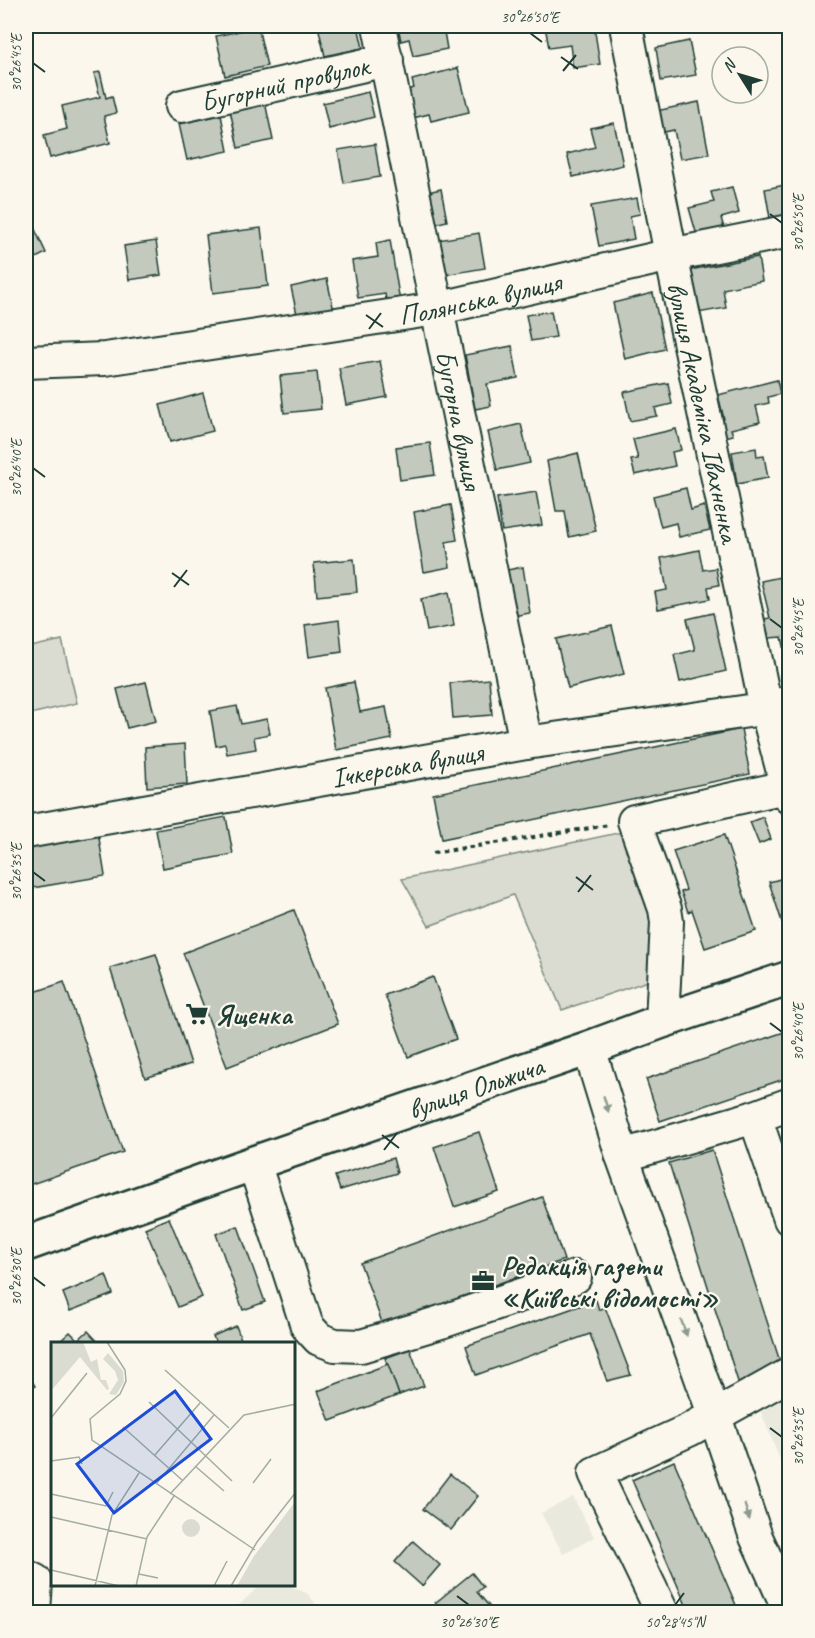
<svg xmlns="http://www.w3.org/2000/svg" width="815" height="1638" font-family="Caveat,sans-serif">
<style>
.built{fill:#eae9de}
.green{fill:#dbdcd1;stroke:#7d8c82;stroke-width:1.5}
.building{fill:#c4c9be;stroke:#1f3d34;stroke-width:1.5}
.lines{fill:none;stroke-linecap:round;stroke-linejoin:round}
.minor-casing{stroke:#1f3d34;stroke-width:36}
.major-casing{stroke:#1f3d34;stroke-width:38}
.path{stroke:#1f3d34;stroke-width:4;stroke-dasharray:4.5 4.5;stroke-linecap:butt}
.minor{stroke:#fbf7ec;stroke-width:32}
.major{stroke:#fbf7ec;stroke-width:33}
.oneway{fill:#8d9a90}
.ticks{fill:none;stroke:#1f3d34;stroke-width:2}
.labels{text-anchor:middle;stroke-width:4.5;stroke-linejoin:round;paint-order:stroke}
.street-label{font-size:28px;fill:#1f3d34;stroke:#fbf7ec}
.poi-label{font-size:28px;font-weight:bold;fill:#1f3d34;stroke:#fbf7ec;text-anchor:start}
.inset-road{fill:none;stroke:#a3ada2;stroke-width:1.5}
.view{fill:#1d4ed8;fill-opacity:0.15;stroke:#1d4ed8;stroke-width:3}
.inset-edge{fill:none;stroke:#1f3d34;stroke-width:3}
.neatline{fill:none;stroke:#1f3d34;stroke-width:2}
.ticks-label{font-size:15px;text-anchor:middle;fill:#1f3d34}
</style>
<rect width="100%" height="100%" fill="#fbf7ec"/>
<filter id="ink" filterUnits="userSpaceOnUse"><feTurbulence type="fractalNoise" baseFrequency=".0167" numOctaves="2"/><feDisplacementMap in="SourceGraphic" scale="12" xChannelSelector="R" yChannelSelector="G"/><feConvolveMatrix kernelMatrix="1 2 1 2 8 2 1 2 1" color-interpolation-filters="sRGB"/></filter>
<g filter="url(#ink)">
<g class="built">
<path d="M789,1395V1483L761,1412Z"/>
<path d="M573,1497L594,1537L563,1554L541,1513Z"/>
<path d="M260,1586H291L308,1594L322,1612H231Z"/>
</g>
<g class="green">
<path d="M62,640L77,703L26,715V648Z"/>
<path d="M627,831L660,924L654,979L562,1010L513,895L429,926L402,879Z"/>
</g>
<g class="building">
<path d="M318,26H358L363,48L325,56Z"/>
<path d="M398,26H443L447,49L413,56L409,39L401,41Z"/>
<path d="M545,26H561L562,29L594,26L600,64L573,68L570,45L549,48Z"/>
<path d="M258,27L267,66L225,76L216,36Z"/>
<path d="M689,41L696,75L661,81L656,48Z"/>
<path d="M458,68L469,112L431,121L429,114L409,119L402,91L414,88L412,80Z"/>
<path d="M100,72L106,98L112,96L116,113L104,116L110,143L50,158L44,135L67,129L62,106L100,97L94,73Z"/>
<path d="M368,92L374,117L329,129L323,103Z"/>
<path d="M265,102L273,140L238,148L230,110Z"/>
<path d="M699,102L709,154L680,159L674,130L660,133L656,111Z"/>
<path d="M221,115L228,151L187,160L179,124Z"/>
<path d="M614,123L623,165L573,177L567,154L595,147L590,128Z"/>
<path d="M375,144L380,177L344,183L338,150Z"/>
<path d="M790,184V214L770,218L765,189Z"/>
<path d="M732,187L739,213L721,218L725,231L698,239L689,208L714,202L711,192Z"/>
<path d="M441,189L447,221L430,225L423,193Z"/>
<path d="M637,198L640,214L630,216L634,239L599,246L591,206Z"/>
<path d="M31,221L46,253L26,263V224Z"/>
<path d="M261,228L268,286L213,293L206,235Z"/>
<path d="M479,233L485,268L444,275L438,240Z"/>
<path d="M390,240L400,302L387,304L385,294L358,298L352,261L378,257L376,243Z"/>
<path d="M156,241L161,275L129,280L124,246Z"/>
<path d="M758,257L762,281L723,289L726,308L698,313L690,270Z"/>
<path d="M327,279L334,311L298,319L291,287Z"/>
<path d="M653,293L665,349L625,359L613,303Z"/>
<path d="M551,311L556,337L531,341L526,315Z"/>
<path d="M512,346L518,378L487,384L491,406L475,409L465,355Z"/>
<path d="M380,361L387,397L346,405L339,368Z"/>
<path d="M317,372L321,409L284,413L280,376Z"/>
<path d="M777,380L780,394L768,397L769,403L756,406L760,422L731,429L733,435L718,439L714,422L724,419L718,395Z"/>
<path d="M668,383L672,404L655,408L657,416L630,421L624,392Z"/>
<path d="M203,393L213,431L170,442L160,405Z"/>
<path d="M521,424L530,463L497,470L488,432Z"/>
<path d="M676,429L681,450L672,452L675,466L635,475L631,460L638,459L633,439Z"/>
<path d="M430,443L435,475L400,480L396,447Z"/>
<path d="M756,448L757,457L764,456L768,478L737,484L732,452Z"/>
<path d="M578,453L596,531L569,537L565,511H556L547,461Z"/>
<path d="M686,488L691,510L704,506L710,530L679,537L676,523L661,527L653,496Z"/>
<path d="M536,492L542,525L502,531L497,498Z"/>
<path d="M451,505L457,540L446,542L450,567L424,572L414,512Z"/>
<path d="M699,550L703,570L716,568L719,585L708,587L710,599L658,609L655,592L667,590L661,558Z"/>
<path d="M354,559L357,592L317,596L314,563Z"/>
<path d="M523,567L530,613L507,617L502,571Z"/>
<path d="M790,575V650L785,651L782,637L769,638L764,619L770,618L761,581Z"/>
<path d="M449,592L454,626L427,631L421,599Z"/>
<path d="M713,613L726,671L680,682L674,655L695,650L687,619Z"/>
<path d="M339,620L342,652L309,657L305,625Z"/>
<path d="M612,626L624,674L568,688L556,639Z"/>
<path d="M489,679L492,715L453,718L450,683Z"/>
<path d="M146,682L156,721L127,728L117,689Z"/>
<path d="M354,682L360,712L386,707L392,739L336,750L325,688Z"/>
<path d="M237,706L241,724L267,719L270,734L254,737L256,749L227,754L225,744L216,746L210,711Z"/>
<path d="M741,729L750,774L442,839L433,794Z"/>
<path d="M185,744L187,784L147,787L145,747Z"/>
<path d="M226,817L233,854L163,868L156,830Z"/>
<path d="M763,817L771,839L759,844L750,822Z"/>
<path d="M98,832L105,876L26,889V843Z"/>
<path d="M724,835L756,931L705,948L692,910L688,912L681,892L686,890L673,851Z"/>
<path d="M784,878L790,895V919L782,922L769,882Z"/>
<path d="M294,910L338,1024L227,1067L183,953Z"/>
<path d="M156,954L191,1064L145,1078L110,968Z"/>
<path d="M433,977L456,1039L408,1057L385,995Z"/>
<path d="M64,982L123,1152L26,1186V995Z"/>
<path d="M790,1030V1077L660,1121L646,1079Z"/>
<path d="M479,1132L499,1192L454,1207L434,1147Z"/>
<path d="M712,1150L783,1371L739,1385L669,1163Z"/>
<path d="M393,1158L397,1173L340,1190L335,1176Z"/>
<path d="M542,1197L564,1260L383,1325L360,1263Z"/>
<path d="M169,1218L202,1297L178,1307L145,1228Z"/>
<path d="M238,1226L265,1302L243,1310L216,1234Z"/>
<path d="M106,1275L113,1294L70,1311L63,1293Z"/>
<path d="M596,1300L599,1310L605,1307L631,1375L607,1381L590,1334L476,1375L466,1346Z"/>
<path d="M236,1326L243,1344H216L213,1336Z"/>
<path d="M88,1331L100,1344H57L70,1332L78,1340Z"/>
<path d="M410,1349L424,1386L399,1395L385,1358Z"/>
<path d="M388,1364L399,1395L330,1421L318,1391Z"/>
<path d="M26,1371L35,1386L26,1392Z"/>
<path d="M674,1461L739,1612H689L632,1480Z"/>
<path d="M450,1474L478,1496L451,1530L423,1509Z"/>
<path d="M413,1541L440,1565L422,1586L395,1562Z"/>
<path d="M472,1573L483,1587L477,1592L494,1612H443L435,1603Z"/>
</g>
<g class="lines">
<g class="minor-casing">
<g id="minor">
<path id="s1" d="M379,26L526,743"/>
<path id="s2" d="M626,26L671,255L766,708L790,798"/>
<path id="s3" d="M182,106L387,60"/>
<path id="s4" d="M26,362L105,359L436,309L671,255L790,231"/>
<path id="s5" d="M26,832L526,743L756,710L790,702"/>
<path d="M662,1021L667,922L665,909L634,821L786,787"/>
<path d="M589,1048L622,1156L715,1417L756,1537L790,1612"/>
<path d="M755,1117L790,1219"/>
<path d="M622,1156L755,1117L790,1104"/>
<path d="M254,1163L307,1326L319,1339L335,1345L361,1346L441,1322L575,1277"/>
<path d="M26,1576L36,1581L34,1612"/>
<path d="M662,1612L595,1473L689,1430L790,1374"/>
</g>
</g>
<g class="major-casing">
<g id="major">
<path id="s6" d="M26,1244L254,1163L589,1048L662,1021L790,978"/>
</g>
</g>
<path class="path" d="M433,853L609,825"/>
<use href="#minor" class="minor"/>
<use href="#major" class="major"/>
</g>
<defs><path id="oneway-solid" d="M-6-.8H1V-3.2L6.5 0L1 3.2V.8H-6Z" transform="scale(1.5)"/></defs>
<g class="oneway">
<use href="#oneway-solid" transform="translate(606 1104) rotate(73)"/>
<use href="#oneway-solid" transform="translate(684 1328) rotate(70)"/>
<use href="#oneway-solid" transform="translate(747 1512) rotate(72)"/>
</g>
</g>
<path class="ticks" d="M530,33L542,42M561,57L578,69M33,63L45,72M563,71L576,55M770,214L782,223M366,315L383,327M369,329L381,313M33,468L45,477M172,573L189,585M174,587L187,570M770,619L782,628M33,872L45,881M576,877L593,890M578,892L591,875M770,1023L782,1032M382,1135L399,1148M384,1150L397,1133M33,1277L45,1286M770,1428L782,1437M457,1596L469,1605M675,1605L684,1593"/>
<defs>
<g id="supermarket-bare" transform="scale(1.8)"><path d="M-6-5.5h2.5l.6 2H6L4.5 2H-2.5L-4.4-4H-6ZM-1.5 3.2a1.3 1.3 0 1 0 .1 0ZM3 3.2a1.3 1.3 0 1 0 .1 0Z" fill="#1f3d34" stroke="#fbf7ec" stroke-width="2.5" paint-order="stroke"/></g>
<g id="office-bare" transform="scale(1.8)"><path d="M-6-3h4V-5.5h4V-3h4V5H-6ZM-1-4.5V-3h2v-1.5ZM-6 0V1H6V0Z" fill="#1f3d34" stroke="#fbf7ec" stroke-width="2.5" paint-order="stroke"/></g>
</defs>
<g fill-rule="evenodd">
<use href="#supermarket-bare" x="197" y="1014"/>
<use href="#office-bare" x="483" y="1281"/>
</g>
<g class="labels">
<g class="street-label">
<text dy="10" stroke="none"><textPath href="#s3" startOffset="105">Бугорний провулок</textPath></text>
<text dy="10" stroke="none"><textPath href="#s4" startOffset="459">Полянська вулиця</textPath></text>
<text dy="10" stroke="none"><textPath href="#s2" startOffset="394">вулиця Академіка Івахненка</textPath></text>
<text dy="10" stroke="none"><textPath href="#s1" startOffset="402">Бугорна вулиця</textPath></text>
<text dy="10" stroke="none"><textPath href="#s5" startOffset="387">Ічкерська вулиця</textPath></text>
<text dy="10" stroke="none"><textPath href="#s6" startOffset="476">вулиця Ольжича</textPath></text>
</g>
<g class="poi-label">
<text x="215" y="1024">Ященка</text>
<text x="501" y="1275">Редакція газети<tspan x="501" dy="32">«Київські відомості»</tspan></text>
</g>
</g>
<g transform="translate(51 1342)">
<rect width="244" height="244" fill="#fbf7ec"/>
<path d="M0,0H32L40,20L46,17L50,38H55L58,47L56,48L29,15L0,49ZM57,11L72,29L73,40L65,53L58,52L67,38L64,29L52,17ZM244,160V244H186L203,214ZM131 186a9 9 0 1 1 18 0a9 9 0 1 1-18 0Z" fill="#dbdcd1"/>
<path class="inset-road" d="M56,0L74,28L75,39L69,52L39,77L41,98L204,208M114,28L178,86M98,60L181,139M0,76L36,31M72,85L131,138M103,114L149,61M0,119L28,115L31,122M144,124L173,149M202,141L220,117M105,142L163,73M0,152L55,164L62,150M119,152L193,73L245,62M0,175L96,197M0,228L68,244M88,232L107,236M44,244L61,173L88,131M85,244L96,195L123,154M163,244L176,219M180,244L206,200L245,150"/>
<path class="view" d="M124,49L160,97L63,171L26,122Z"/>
<rect width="244" height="244" class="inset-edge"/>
</g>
<rect width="815" height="1638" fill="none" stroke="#fbf7ec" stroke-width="66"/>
<g transform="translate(740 75) rotate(307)"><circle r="28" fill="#fbf7ec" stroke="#a3ada2" stroke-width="1.5"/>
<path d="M0-4.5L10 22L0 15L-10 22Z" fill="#1f3d34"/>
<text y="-9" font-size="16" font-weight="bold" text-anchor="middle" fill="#1f3d34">N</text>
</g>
<rect x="33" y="33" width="749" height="1572" class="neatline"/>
<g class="ticks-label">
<text x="530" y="22">30°26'50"E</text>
<text transform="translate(16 63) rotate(-90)" y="5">30°26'45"E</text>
<text transform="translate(798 223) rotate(-90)" y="5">30°26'50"E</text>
<text transform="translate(16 468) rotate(-90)" y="5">30°26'40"E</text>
<text transform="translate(798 628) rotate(-90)" y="5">30°26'45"E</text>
<text transform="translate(16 872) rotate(-90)" y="5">30°26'35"E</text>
<text transform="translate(798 1032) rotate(-90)" y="5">30°26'40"E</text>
<text transform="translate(16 1277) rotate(-90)" y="5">30°26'30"E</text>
<text transform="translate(798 1437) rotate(-90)" y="5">30°26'35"E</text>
<text x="469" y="1627">30°26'30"E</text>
<text x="675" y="1627">50°28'45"N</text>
</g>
</svg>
